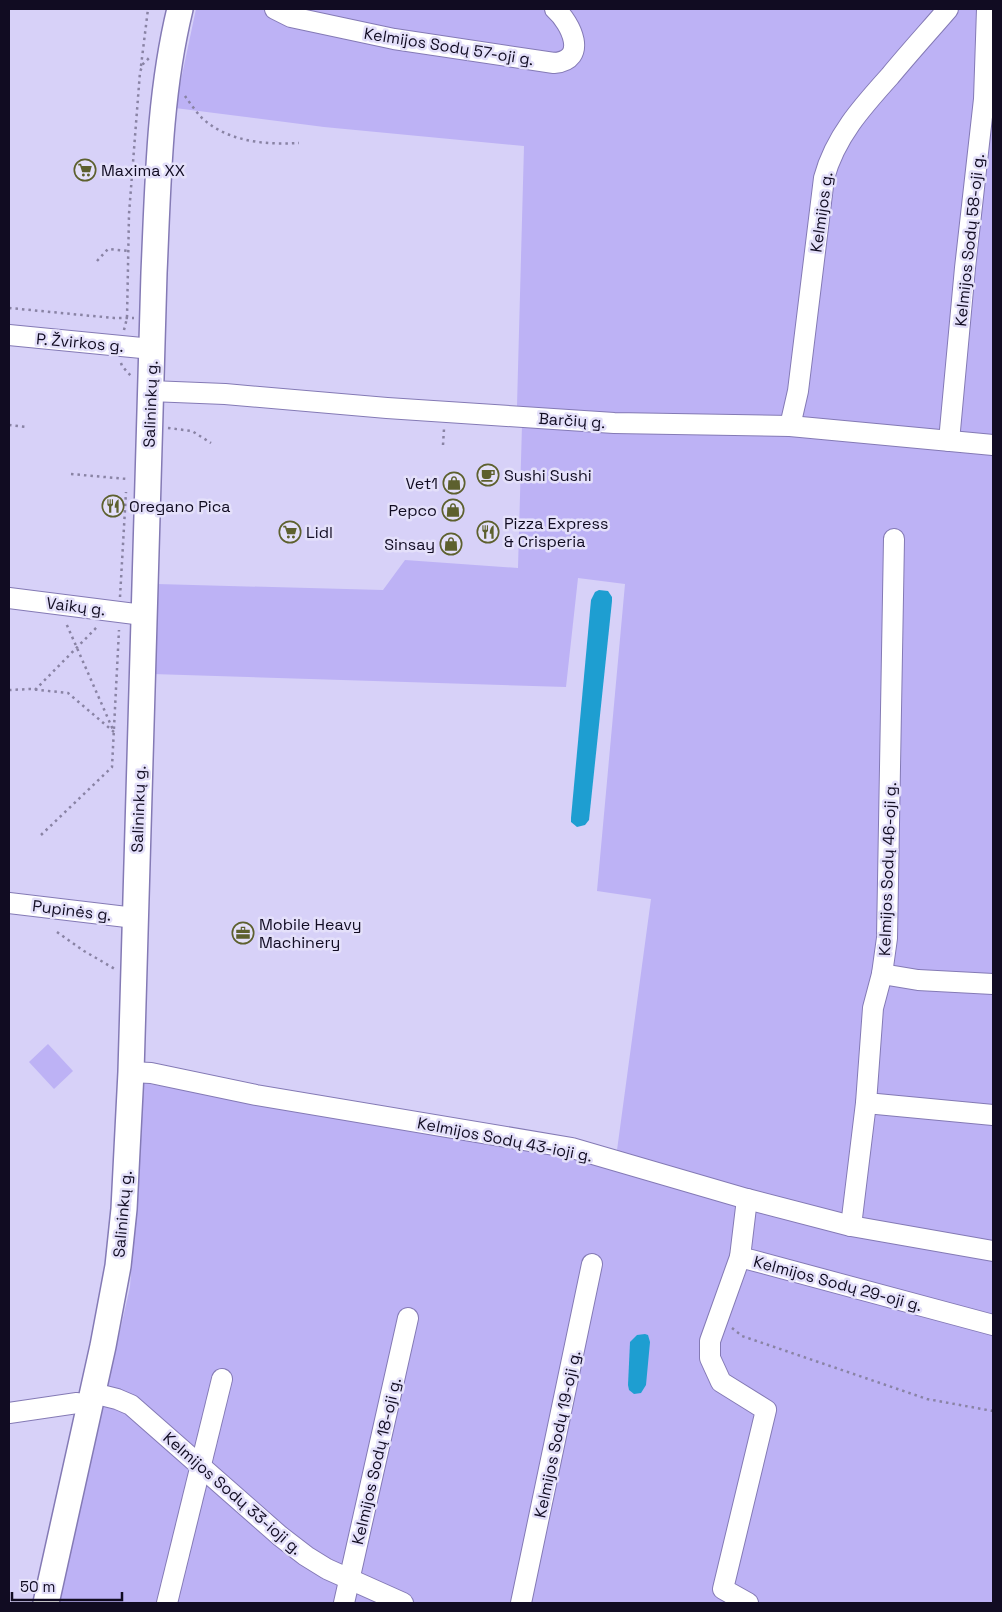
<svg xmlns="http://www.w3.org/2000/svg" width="1002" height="1612" font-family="'Space Grotesk',sans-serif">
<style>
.green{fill:#bdb2f5}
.water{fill:#1e9ed1}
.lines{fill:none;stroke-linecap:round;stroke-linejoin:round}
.minor-casing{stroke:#847ab5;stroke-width:22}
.major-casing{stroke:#847ab5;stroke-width:28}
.path{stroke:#8983a4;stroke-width:2.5;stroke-dasharray:2.5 4;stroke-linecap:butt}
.minor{stroke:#fff;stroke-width:20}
.major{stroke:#fff;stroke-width:25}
.labels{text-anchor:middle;stroke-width:5;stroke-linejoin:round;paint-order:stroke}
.street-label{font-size:16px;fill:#110c22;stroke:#e4e0fa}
.poi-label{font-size:16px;fill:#110c22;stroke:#e4e0fa;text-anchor:start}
</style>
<rect width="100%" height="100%" fill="#d7d1f8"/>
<g class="green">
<path d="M196,9H993V1603H58L130,1287L144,1083L615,1165L651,899L597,891L625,584L578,578L566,687L152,674L157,584L383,590L405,560L518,568L522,425L529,424L517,406L524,146L324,127L175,108Z"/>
<path d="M48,1044L73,1071L54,1089L29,1062Z"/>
</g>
<g class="water">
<path d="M599,590L608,591L612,597V601L589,820L585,825L577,827L571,822V818L591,600L595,592Z"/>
<path d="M645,1334L648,1335L650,1342L646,1385L641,1393L634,1394L629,1390L628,1385L630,1342L637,1335Z"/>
</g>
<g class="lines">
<g class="minor-casing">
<g id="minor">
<path d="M275,9L291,17L394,39L554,63C589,60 571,23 555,9"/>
<path d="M9,335L152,349"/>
<path d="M150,391L225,394L387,408L614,423L790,426L993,445"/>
<path d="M790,426L798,391L824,178C835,137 862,107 890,76C909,53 929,31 948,9"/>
<path d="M949,441L965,268L984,99L987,9"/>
<path d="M9,598L143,615"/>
<path d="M9,903L135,918"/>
<path d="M882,974L918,980L993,984"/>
<path d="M131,1072L151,1073L256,1095L572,1148L747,1199L851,1226L993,1251"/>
<path d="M866,1103L993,1115"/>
<path d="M747,1199L740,1257L993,1325"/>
<path d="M851,1226L866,1103L873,1008L882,974L887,938L894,539"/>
<path d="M740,1257L710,1341V1358L721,1382L766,1410L723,1589L748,1603"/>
<path d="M93,1393L117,1399L131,1405L280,1536L306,1556L327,1569L403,1603"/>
<path d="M9,1413L77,1403L90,1406"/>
<path d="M167,1603L222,1379"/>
<path d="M344,1603L408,1318"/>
<path d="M521,1603L592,1264"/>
</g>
</g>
<g class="major-casing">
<path id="major" d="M46,1603L103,1346L118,1266L124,1209L131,1072L154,273C158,185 159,95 180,9"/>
</g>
<g class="path">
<path d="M141,66L148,9"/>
<path d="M185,96C190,103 196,112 202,118C228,142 266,145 299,143"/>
<path d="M97,261L108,249L129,251"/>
<path d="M9,308L114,318H134"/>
<path d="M124,330L127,318L129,214L140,72L143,64L150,57"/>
<path d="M121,363L122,366L131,376"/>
<path d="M9,425L26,427"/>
<path d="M168,428L192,431L211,443"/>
<path d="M443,445L444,429"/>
<path d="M71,474L127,479"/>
<path d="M120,597L126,492"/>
<path d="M9,690L30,689L68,693L114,732L66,623"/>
<path d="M35,690L97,627"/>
<path d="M41,835L112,767L119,630"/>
<path d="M57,932L84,951L115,969"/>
<path d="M732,1328L742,1336L927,1399L993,1411"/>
</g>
<use href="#minor" class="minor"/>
<use href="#major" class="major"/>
</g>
<defs>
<g id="supermarket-ring" transform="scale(1.125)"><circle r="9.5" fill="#e4e0fa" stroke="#5d602e" stroke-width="1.5"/><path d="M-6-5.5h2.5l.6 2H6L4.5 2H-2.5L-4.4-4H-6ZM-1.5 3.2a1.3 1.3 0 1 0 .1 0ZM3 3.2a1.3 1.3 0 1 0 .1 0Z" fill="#5d602e"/></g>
<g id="cafe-ring" transform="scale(1.125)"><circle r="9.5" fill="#e4e0fa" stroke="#5d602e" stroke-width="1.5"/><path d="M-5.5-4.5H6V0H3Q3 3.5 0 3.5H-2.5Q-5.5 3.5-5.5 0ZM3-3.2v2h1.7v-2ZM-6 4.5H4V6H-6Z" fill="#5d602e"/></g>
<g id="shop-ring" transform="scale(1.125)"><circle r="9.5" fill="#e4e0fa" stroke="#5d602e" stroke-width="1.5"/><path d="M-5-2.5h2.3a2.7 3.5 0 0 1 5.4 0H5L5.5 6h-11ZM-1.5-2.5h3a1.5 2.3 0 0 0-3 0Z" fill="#5d602e"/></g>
<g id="restaurant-ring" transform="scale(1.125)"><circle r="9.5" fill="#e4e0fa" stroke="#5d602e" stroke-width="1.5"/><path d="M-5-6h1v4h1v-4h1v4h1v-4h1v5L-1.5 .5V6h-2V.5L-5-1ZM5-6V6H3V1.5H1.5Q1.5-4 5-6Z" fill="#5d602e"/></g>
<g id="office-ring" transform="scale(1.125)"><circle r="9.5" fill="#e4e0fa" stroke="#5d602e" stroke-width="1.5"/><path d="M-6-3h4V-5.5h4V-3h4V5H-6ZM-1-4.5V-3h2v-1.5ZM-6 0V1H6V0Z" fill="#5d602e"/></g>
</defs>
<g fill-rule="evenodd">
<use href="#supermarket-ring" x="85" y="170"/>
<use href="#cafe-ring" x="488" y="475"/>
<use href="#shop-ring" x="454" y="483"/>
<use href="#restaurant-ring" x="113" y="506"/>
<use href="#shop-ring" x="453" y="510"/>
<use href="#supermarket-ring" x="290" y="532"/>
<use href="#restaurant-ring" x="488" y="532"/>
<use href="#shop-ring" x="451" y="544"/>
<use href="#office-ring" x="243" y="933"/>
</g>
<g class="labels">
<g class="street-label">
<text transform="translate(449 46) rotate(9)" y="6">Kelmijos Sodų 57-oji g.</text>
<text transform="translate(821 212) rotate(-82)" y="6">Kelmijos g.</text>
<text transform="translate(969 240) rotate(-84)" y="6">Kelmijos Sodų 58-oji g.</text>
<text transform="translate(80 342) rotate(5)" y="6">P. Žvirkos g.</text>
<text transform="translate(150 404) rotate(-88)" y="6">Salininkų g.</text>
<text transform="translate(572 420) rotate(4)" y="6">Barčių g.</text>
<text transform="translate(76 606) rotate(7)" y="6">Vaikų g.</text>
<text transform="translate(138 809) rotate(-88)" y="6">Salininkų g.</text>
<text transform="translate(887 869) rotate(-88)" y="6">Kelmijos Sodų 46-oji g.</text>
<text transform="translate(72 910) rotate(7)" y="6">Pupinės g.</text>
<text transform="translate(505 1139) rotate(11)" y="6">Kelmijos Sodų 43-ioji g.</text>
<text transform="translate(122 1214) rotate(-85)" y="6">Salininkų g.</text>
<text transform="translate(838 1283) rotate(15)" y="6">Kelmijos Sodų 29-oji g.</text>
<text transform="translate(557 1434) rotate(-78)" y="6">Kelmijos Sodų 19-oji g.</text>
<text transform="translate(376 1461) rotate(-77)" y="6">Kelmijos Sodų 18-oji g.</text>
<text transform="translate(233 1493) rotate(41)" y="6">Kelmijos Sodų 33-ioji g.</text>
</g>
<g class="poi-label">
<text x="101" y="176">Maxima XX</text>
<text x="504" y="481">Sushi Sushi</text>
<text x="438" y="489" text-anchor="end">Vet1</text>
<text x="129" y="512">Oregano Pica</text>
<text x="437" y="516" text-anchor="end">Pepco</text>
<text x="504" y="529">Pizza Express<tspan x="504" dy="18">&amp; Crisperia</tspan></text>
<text x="306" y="538">Lidl</text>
<text x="435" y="550" text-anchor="end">Sinsay</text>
<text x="259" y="930">Mobile Heavy<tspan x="259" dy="18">Machinery</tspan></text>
</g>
</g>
<rect width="1002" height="1612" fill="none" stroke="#110c22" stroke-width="20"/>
<path d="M12 1592v8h110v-8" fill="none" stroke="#110c22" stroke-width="2.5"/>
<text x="20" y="1592" font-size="15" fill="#110c22" stroke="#e4e0fa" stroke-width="4" paint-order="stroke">50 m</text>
</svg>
